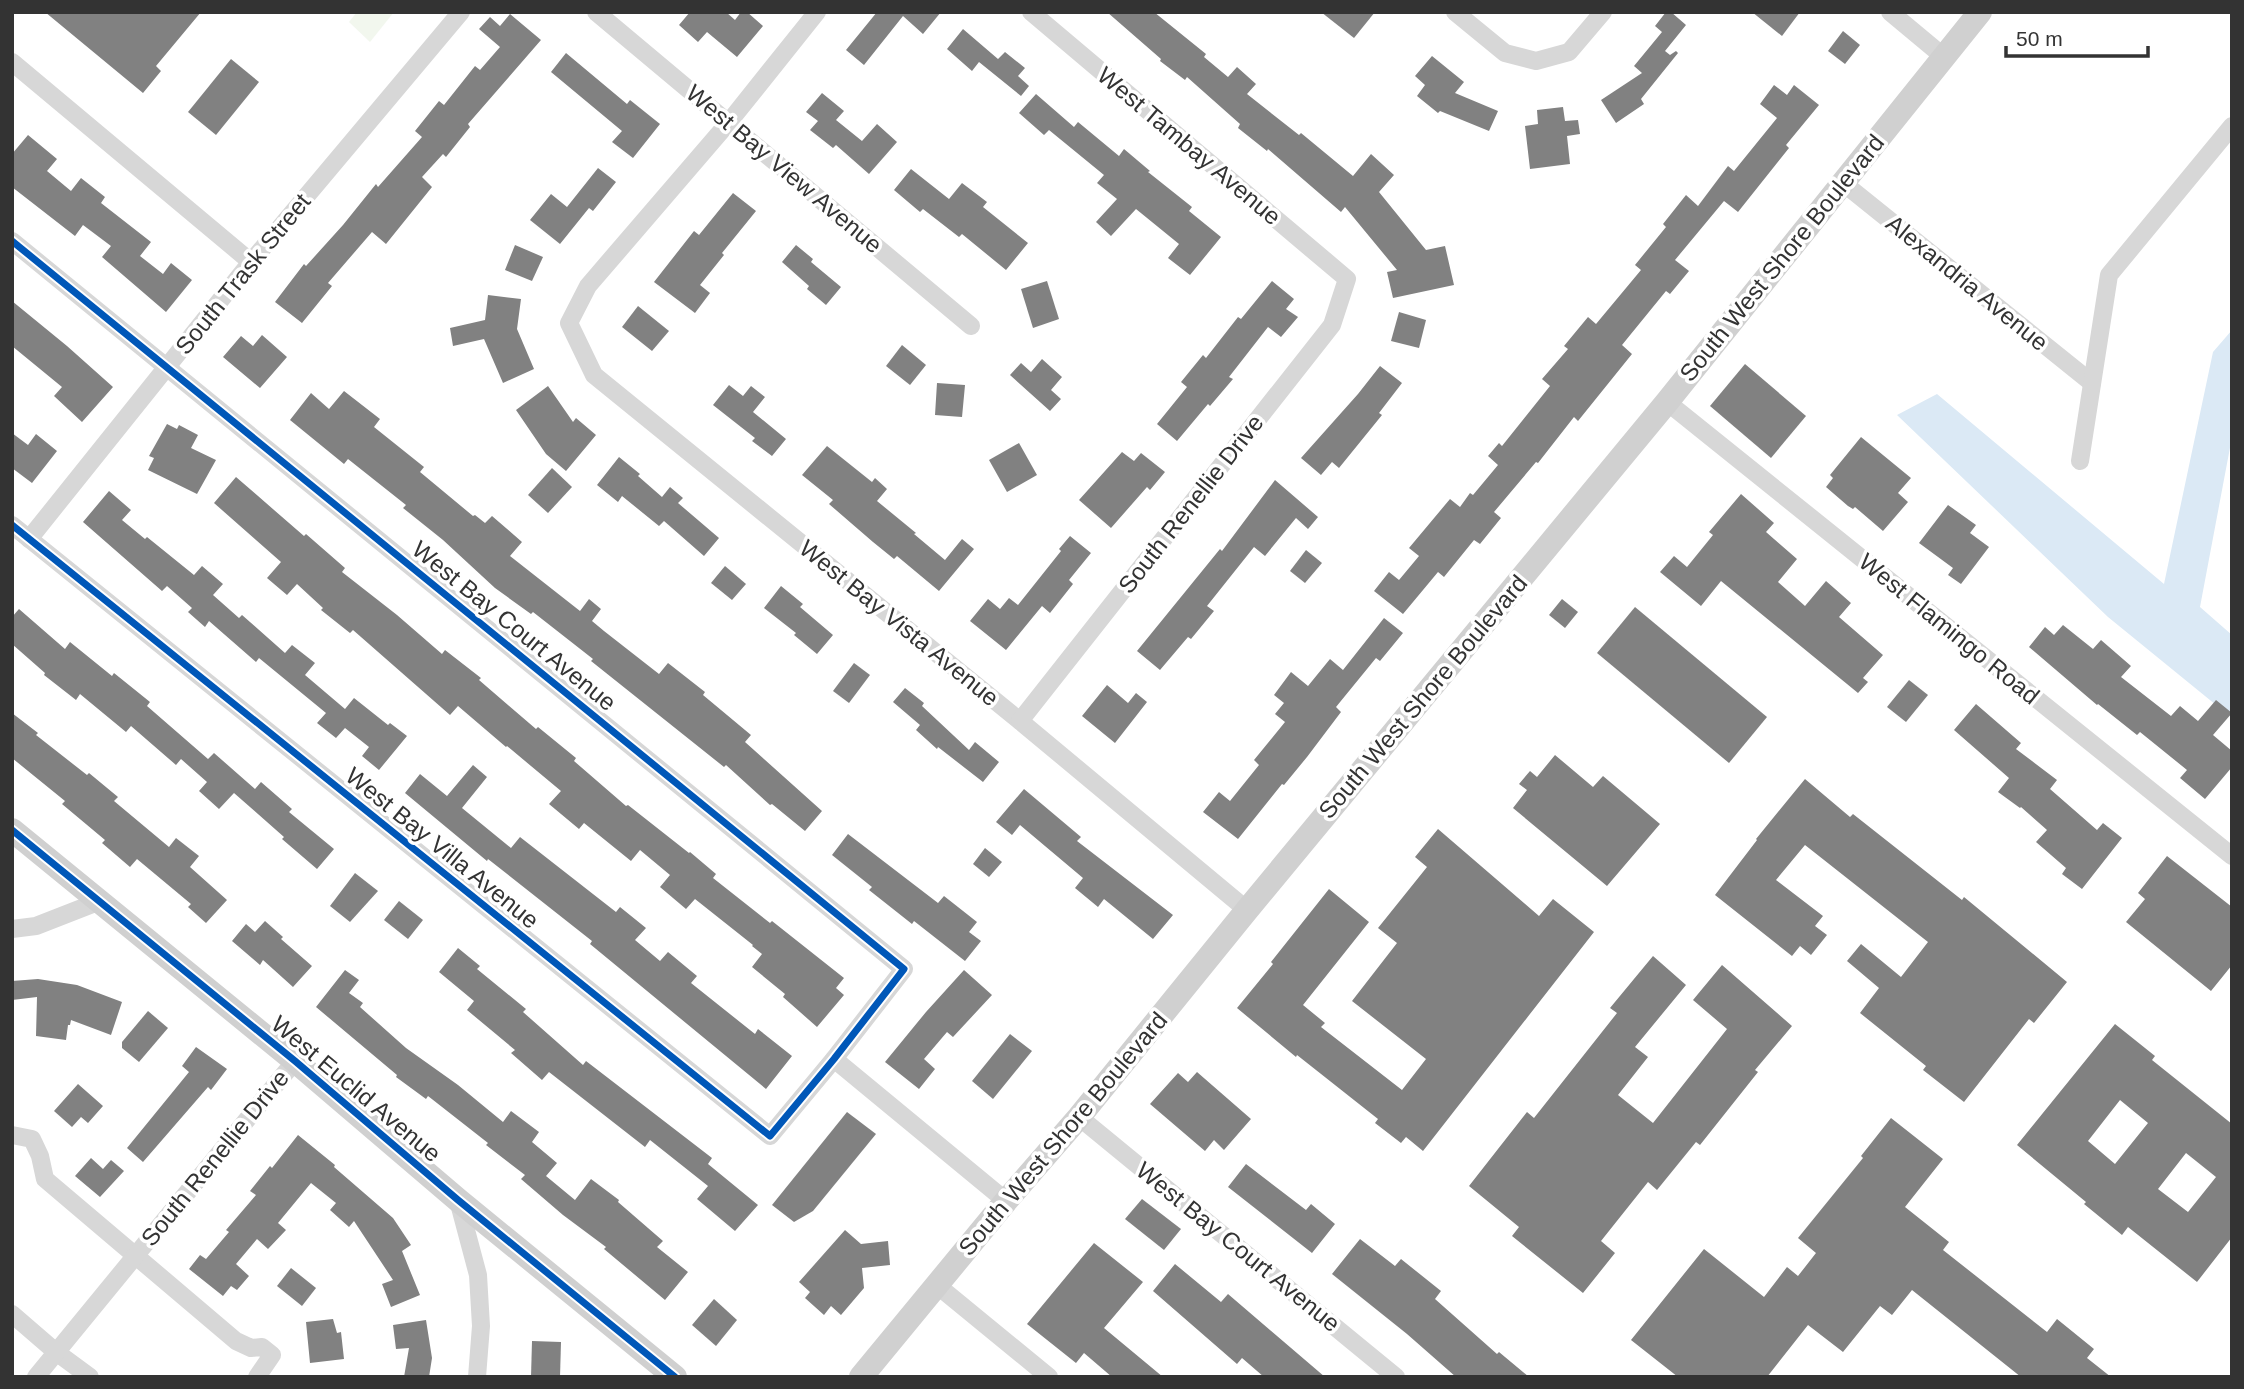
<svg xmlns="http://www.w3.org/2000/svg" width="2244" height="1389" font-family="Arial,sans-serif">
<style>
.green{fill:#f2f7ee}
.water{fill:#dbe9f5}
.building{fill:#818181;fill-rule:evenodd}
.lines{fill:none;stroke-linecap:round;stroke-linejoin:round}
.street{stroke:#d7d7d7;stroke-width:18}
.secondary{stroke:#d0d0d0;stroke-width:24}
.cycleway-casing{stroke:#fff;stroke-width:11}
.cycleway{stroke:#0057b8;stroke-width:7}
.labels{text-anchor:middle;stroke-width:7;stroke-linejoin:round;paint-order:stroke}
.street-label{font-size:24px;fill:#333;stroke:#fff}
</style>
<rect width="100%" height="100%" fill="#fff"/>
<path class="green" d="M357,12H394L370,42L349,22Z"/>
<path class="water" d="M2232,330V437L2200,607L2232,635V718L2108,617L1897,415L1937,394L2164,584L2213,352Z"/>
<g class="building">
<path d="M45,12H201L156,66L161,71L143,93Z"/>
<path d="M690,12H726L735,20L741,12H747L763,26L737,57L707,32L698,42L679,25Z"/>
<path d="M877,12H941L923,34L903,16L864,65L846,50Z"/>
<path d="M1107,12H1154L1206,54L1204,57L1228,77L1237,67L1256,84L1247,94L1299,135L1301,133L1353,176L1371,154L1394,175L1379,192L1426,250L1445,246L1454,285L1393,298L1387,272L1397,270L1345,207L1341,212L1268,149L1267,151L1238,128L1240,124L1187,77L1185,80L1160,61L1161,59Z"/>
<path d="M1321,12H1375L1354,38Z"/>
<path d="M1666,12H1671L1686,25L1665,51L1670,55L1676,51L1678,53L1641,99L1644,104L1616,123L1601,100L1642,73L1634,66L1662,32L1655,26Z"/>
<path d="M1752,12H1800L1782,36Z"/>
<path d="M510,14L541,40L468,124L470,127L446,157L443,154L422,177L432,187L386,244L372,232L328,283L332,286L302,323L275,302L304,264L306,266L343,225L376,184L378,187L422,137L415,131L439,101L444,105L475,66L480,70L500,47L479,29L490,17L500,26Z"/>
<path d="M963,29L998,59L1005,52L1025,68L1018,76L1029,86L1021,96L979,62L972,71L947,49Z"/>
<path d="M1843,31L1860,45L1845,64L1828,51Z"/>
<path d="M566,53L627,104L630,100L660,124L633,158L612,142L622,131L551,72Z"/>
<path d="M1432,56L1464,82L1455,93L1498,111L1489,131L1440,111L1438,113L1417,96L1425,85L1415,76Z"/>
<path d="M231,59L259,82L216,135L188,112Z"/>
<path d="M1774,85L1787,95L1794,85L1819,105L1786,145L1789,148L1738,212L1724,201L1675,260L1689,271L1670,294L1666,291L1622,345L1632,354L1578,421L1574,417L1538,463L1536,462L1494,512L1501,518L1480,544L1474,540L1444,577L1438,572L1403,614L1374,591L1389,572L1399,580L1419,556L1409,548L1450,499L1460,507L1470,493L1473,495L1498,465L1488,456L1499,443L1502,446L1550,386L1542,379L1568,349L1564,346L1588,317L1596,324L1641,270L1635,265L1666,227L1663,224L1686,195L1698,206L1728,166L1734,171L1777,118L1760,104Z"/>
<path d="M822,93L844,111L836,120L862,141L877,124L897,142L869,174L836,145L833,148L810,130L818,121L806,112Z"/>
<path d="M1036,94L1074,127L1078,122L1119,156L1124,149L1150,171L1148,172L1192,207L1189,211L1221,237L1190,275L1168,258L1179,244L1136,209L1111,236L1096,222L1117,199L1097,183L1104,175L1049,130L1044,135L1019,113Z"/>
<path d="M1563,107L1565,121L1578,120L1580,134L1567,136L1570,164L1530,169L1525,126L1538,124L1537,110Z"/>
<path d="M28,135L57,159L47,171L71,191L81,178L105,197L101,203L151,242L140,256L163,274L171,263L192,280L166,312L102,257L111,246L83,225L75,236L12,187V154Z"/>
<path d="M598,168L616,182L593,211L589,208L560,244L530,220L551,194L567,207Z"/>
<path d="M911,169L949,199L962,183L987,202L983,207L1028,243L1006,270L962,234L959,237L923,209L920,212L894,190Z"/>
<path d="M733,193L756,211L722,253L724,255L700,285L710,293L695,313L654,282L694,231L699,235Z"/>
<path d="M515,245L543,257L532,281L505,270Z"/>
<path d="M796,245L813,259L811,262L841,287L826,305L807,289L809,286L782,262Z"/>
<path d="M1047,281L1059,319L1033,328L1021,289Z"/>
<path d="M1272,281L1294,299L1286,309L1298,317L1281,337L1268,327L1229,377L1233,379L1210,406L1208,404L1177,441L1157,424L1187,387L1181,382L1203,355L1206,358L1238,317L1241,319Z"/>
<path d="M488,295L521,299L517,329L534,369L503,383L484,339L453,346L450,328L485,320Z"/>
<path d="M12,301L67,346L113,387L82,422L54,396L62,387L12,346Z"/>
<path d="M638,306L669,331L652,351L622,327Z"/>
<path d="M1399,312L1426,320L1419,348L1391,341Z"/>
<path d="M262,335L287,357L260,388L223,357L241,336L253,346Z"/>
<path d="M902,345L926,365L910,385L886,366Z"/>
<path d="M1042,359L1062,377L1051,390L1061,399L1050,411L1010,375L1021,363L1031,372Z"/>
<path d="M1745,364L1806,416L1771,458L1710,406Z"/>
<path d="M1380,366L1402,383L1379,413L1382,415L1339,468L1332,462L1321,475L1301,458L1358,394Z"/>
<path d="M937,383L965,385L962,417L935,415Z"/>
<path d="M729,385L743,396L751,386L765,397L753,412L786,439L772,456L752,441L755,438L713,405Z"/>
<path d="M548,386L573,422L576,418L596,435L566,471L546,454L516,410Z"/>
<path d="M344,391L380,419L374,427L424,467L420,472L473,516L475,515L485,523L492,516L522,542L510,556L580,611L589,599L601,609L592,621L604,631L659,674L668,663L705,692L703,695L751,735L745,742L822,811L805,831L772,804L770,805L726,765L724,767L591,661L593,659L533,612L531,614L495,588L443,540L403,508L406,505L348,459L344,464L290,420L311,393L329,409Z"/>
<path d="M167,424L177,429L179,425L198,435L191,448L216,460L197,494L148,470L154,458L149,456Z"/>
<path d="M12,433L28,445L36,434L57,451L32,483L12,468Z"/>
<path d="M1861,437L1911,478L1898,493L1908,502L1883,531L1855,507L1853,509L1848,506L1826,487L1833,478L1830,475Z"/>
<path d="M1019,443L1037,475L1007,492L989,460Z"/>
<path d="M827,446L872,482L875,478L887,489L877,501L916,533L914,534L945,560L962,539L974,549L939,591L897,556L894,559L873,542L829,504L833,500L802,475Z"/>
<path d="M1122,452L1134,461L1141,453L1165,472L1150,490L1147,487L1111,528L1079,500Z"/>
<path d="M619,457L640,474L638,476L662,497L670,487L683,498L678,503L719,538L704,556L664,521L659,526L622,496L618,502L597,485Z"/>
<path d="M552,468L572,487L548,513L528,495Z"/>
<path d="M236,477L304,536L306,534L345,568L342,572L397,615L442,654L445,650L481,678L479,680L536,729L538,727L576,758L574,761L626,806L628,805L689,853L690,852L716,874L713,878L770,923L772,921L844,978L836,988L844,995L817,1027L783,997L785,994L752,967L762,954L752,946L753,945L695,899L686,909L660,887L670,875L640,850L631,861L584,823L579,829L549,804L561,791L507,746L506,747L458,706L450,715L353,630L350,633L321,610L323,608L297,584L287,595L267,578L281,562L214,503Z"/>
<path d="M1275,480L1318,517L1308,529L1296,518L1265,556L1254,547L1207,606L1214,611L1191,639L1188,637L1160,670L1137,651L1220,549L1222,551Z"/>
<path d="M109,491L131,510L122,520L145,539L147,537L194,575L202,566L223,584L213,595L239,618L242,615L285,653L292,645L315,663L305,675L345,709L354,698L388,725L390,723L407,736L379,770L362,756L369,747L345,728L336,738L317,723L326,713L259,658L256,662L209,621L205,627L188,612L192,608L167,586L162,591L83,522Z"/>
<path d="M1741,494L1774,523L1766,532L1797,559L1778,582L1805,606L1826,581L1851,603L1839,617L1883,655L1863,678L1868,682L1858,693L1721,581L1701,606L1660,572L1674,556L1687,567L1713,535L1709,532Z"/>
<path d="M1948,505L1976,525L1970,533L1989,547L1961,584L1948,575L1953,568L1919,543Z"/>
<path d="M1070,536L1091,553L1069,580L1073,584L1050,613L1042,606L1006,650L970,621L988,599L1000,609L1009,598L1018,605L1061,551L1059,549Z"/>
<path d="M1306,550L1322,563L1305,583L1290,571Z"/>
<path d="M725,566L746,584L732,600L711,583Z"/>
<path d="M781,586L803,604L800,607L833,635L817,654L794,635L796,633L764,608Z"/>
<path d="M1562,599L1578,612L1565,628L1549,615Z"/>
<path d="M1635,607L1767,717L1729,763L1597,653Z"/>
<path d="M19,609L65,649L70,642L112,676L114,673L150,702L147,706L208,759L214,753L255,789L261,782L292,809L289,812L334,849L317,869L282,839L284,837L234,793L219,809L199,791L207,782L181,759L176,765L131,726L126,732L80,694L76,700L44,675L45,673L12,644V617Z"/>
<path d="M1384,618L1403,633L1380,661L1376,658L1336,707L1341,712L1307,757L1284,785L1282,784L1238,839L1203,812L1219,792L1230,801L1259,765L1254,760L1285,722L1275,714L1284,703L1274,695L1291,672L1308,686L1330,659L1343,670Z"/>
<path d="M2063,625L2093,649L2101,640L2131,666L2121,677L2171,716L2180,706L2198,721L2216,700L2232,713L2213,735L2232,751V767L2205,799L2180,778L2187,770L2140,732L2137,735L2098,704L2097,705L2029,647L2045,627L2054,635Z"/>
<path d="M854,663L870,675L849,703L833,691Z"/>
<path d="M1909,680L1928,695L1906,722L1887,707Z"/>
<path d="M1107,685L1128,703L1136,693L1147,702L1115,743L1082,716Z"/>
<path d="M905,688L924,703L922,706L969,750L975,742L999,762L983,782L938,747L937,749L916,730L920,725L893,702Z"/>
<path d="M1976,704L2021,743L2016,749L2057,780L2050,789L2097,830L2103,823L2122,838L2082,889L2062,874L2066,868L2036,842L2047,830L2021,807L2020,808L1998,792L2009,778L1954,730Z"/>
<path d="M12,713L38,733L36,735L87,775L89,773L118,797L114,801L169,847L176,838L199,856L190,867L227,900L206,923L188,907L191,904L137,859L130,867L102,843L105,840L62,804L65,801L12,758Z"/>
<path d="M1555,755L1593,787L1603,776L1660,824L1607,886L1513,808L1527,790L1519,784L1530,771L1537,777Z"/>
<path d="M473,765L487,777L462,808L511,848L520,837L616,912L620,907L646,928L635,940L660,961L668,952L697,976L691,983L755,1034L758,1029L792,1056L766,1089L590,944L592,941L488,859L487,861L405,793L420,774L447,796Z"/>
<path d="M1805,779L1850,817L1853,814L1962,900L1964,897L2067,982L2034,1023L2029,1019L1964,1102L1923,1070L1926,1066L1860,1013L1879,988L1847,961L1861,944L1901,977L1928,942L1805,845L1776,880L1823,916L1815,926L1827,935L1811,955L1800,946L1792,956L1715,895L1757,840L1756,839Z"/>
<path d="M1024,789L1081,837L1077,841L1173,915L1153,939L1104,899L1098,907L1075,888L1083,878L1020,825L1012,835L996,822Z"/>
<path d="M1438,829L1539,916L1553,899L1594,932L1423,1151L1406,1137L1401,1143L1375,1123L1378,1119L1297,1055L1296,1057L1237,1008L1273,964L1271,962L1329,889L1369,922L1303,1005L1325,1023L1321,1027L1402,1090L1426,1059L1352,1001L1397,943L1378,928L1427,867L1415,857Z"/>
<path d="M848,834L938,903L944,896L977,922L969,932L981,941L965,961L914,921L912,924L869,890L872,887L832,855Z"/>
<path d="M985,848L1002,862L989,877L973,864Z"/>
<path d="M2167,856L2232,907V965L2211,991L2126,922L2145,899L2138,893Z"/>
<path d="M355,873L378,891L350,922L330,906Z"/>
<path d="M399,901L423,920L408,939L384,920Z"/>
<path d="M265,921L283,937L281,939L312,966L293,987L263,960L260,965L232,941L246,924L255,932Z"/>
<path d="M458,948L480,966L477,969L526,1009L523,1012L583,1065L586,1061L712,1158L708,1164L758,1205L735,1231L697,1199L708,1186L650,1140L645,1147L549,1072L542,1080L511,1053L515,1050L467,1010L474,1001L439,972Z"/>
<path d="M1653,956L1686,985L1635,1047L1648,1057L1618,1095L1653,1123L1727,1029L1693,1000L1722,965L1792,1026L1755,1070L1758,1072L1700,1145L1696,1142L1657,1190L1648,1182L1601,1241L1615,1253L1583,1293L1512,1236L1519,1227L1469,1186L1527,1112L1534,1118L1617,1013L1610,1008Z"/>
<path d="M345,970L359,980L349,993L363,1003L360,1007L406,1048L458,1085L503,1122L511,1111L539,1132L532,1142L557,1163L546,1176L575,1200L591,1179L619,1200L618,1202L663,1241L657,1247L688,1272L665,1300L604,1249L606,1247L563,1215L521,1179L525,1175L486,1145L488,1143L428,1096L426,1099L396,1077L397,1075L316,1007Z"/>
<path d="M964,970L992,995L953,1037L947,1032L924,1059L935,1069L919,1089L885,1062L926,1012Z"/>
<path d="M38,979L77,985L122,1002L111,1035L71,1020L70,1025H68L66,1040L36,1036L37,997L12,1000V981Z"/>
<path d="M148,1011L168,1028L139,1062L122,1048V1042Z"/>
<path d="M2115,1024L2155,1056L2152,1060L2232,1124V1237L2197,1282L2128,1227L2122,1235L2084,1204L2086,1202L2017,1145ZM2120,1100L2148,1123L2115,1164L2088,1141ZM2186,1153L2216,1177L2188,1212L2158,1189Z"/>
<path d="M1010,1034L1032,1051L993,1099L972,1081Z"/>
<path d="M196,1047L227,1069L211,1090L208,1087L143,1162L127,1148L189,1072L182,1066Z"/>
<path d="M1197,1072L1251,1119L1224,1150L1214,1140L1205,1151L1150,1104L1178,1073L1188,1082Z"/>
<path d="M78,1084L103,1106L88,1123L81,1117L72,1127L54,1111Z"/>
<path d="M847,1112L876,1134L813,1211L794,1222L772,1205Z"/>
<path d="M1891,1118L1943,1159L1905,1207L1949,1242L1943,1250L2047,1332L2057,1319L2094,1349L2087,1358L2111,1377H2021L1912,1290L1892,1315L1880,1306L1843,1352L1808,1325L1767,1377H1678L1631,1340L1704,1249L1764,1297L1787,1267L1798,1276L1816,1253L1798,1238L1863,1158L1861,1156Z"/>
<path d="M298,1135L335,1165L334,1167L393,1218L411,1245L402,1251L420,1295L391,1307L382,1284L393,1280L354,1221L349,1227L330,1210L336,1203L311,1183L278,1223L286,1230L268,1249L257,1239L236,1264L249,1276L237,1290L231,1286L223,1296L189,1269L200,1255L206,1259L229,1232L226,1230L256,1195L250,1191L270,1166L272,1168Z"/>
<path d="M91,1158L103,1169L111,1160L124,1171L100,1197L75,1176Z"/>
<path d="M1246,1164L1306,1210L1311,1204L1335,1224L1312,1253L1228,1187Z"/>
<path d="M1142,1199L1181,1229L1164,1250L1125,1219Z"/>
<path d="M845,1230L861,1244L888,1241L890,1265L862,1268L864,1288L841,1315L831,1306L824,1315L805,1298L810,1292L799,1282Z"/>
<path d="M1360,1239L1395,1266L1401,1259L1441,1291L1435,1299L1497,1354L1499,1352L1529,1377H1456L1407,1334L1332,1274Z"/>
<path d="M1094,1243L1143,1282L1104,1328L1163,1377H1112L1084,1353L1076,1363L1027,1324Z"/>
<path d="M1175,1264L1221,1302L1228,1294L1325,1377H1264L1242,1358L1237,1364L1153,1291Z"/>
<path d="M291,1268L316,1288L302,1306L277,1286Z"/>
<path d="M714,1299L737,1320L716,1346L692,1325Z"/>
<path d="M333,1319L337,1333L341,1332L344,1359L310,1363L306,1322Z"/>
<path d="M426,1320L432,1358L429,1377H404L409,1348L396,1349L393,1325Z"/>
<path d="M532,1341L561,1342L560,1377H531Z"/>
</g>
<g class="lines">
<g class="street">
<path d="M596,12L971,326"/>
<path d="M817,12L729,122L588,286L569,323L594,375L1020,721L1247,910"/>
<path d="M1455,12L1505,53L1536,61L1569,52L1603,12"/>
<path d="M1890,12L1944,57"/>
<path d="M12,62L251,262"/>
<path d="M1842,182L2092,383"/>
<path d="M12,241L904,969L834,1059L770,1136L12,525"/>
<path d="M1667,402L2232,856"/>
<path d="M2080,461L2109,275L2232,126"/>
<path d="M29,539L251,262L461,12"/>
<path d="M1020,721L1332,325L1347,279L1031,12"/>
<path d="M12,929L36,926L100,901"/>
<path d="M834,1059L1006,1201"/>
<path d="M1079,1117L1396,1377"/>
<path d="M12,1135L32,1139L40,1156L45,1179L236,1341L251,1348L262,1347L272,1355L257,1377"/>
<path d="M458,1200L478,1275L481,1326L477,1377"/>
<path d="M938,1286L1049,1377"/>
<path d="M12,1314L56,1352L90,1377"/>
<path d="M36,1377L295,1061"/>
</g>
<g class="secondary">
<path d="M12,830L295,1061L458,1200L675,1377"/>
<path d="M861,1377L1006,1201L1079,1117L1247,910L1667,402L1980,12"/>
</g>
<g class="cycleway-casing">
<g id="cycleway">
<path d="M12,241L904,969L834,1059L770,1136L12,525"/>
<path d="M12,830L295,1061L458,1200L675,1377"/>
</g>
</g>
<use href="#cycleway" class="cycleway"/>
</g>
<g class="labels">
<g class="street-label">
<text transform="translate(1189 146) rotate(40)" y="8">West Tambay Avenue</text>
<text transform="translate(784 169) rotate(40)" y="8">West Bay View Avenue</text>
<text transform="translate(1782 258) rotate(-51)" y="8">South West Shore Boulevard</text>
<text transform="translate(243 274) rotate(-51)" y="8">South Trask Street</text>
<text transform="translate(1967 283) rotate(39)" y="8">Alexandria Avenue</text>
<text transform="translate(1191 504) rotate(-52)" y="8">South Renellie Drive</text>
<text transform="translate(899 623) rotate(39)" y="8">West Bay Vista Avenue</text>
<text transform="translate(514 626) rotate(39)" y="8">West Bay Court Avenue</text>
<text transform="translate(1949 629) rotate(39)" y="8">West Flamingo Road</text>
<text transform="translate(1423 697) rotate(-50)" y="8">South West Shore Boulevard</text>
<text transform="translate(442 848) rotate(39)" y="8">West Bay Villa Avenue</text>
<text transform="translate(356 1089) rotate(40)" y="8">West Euclid Avenue</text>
<text transform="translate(1063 1134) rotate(-50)" y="8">South West Shore Boulevard</text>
<text transform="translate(215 1158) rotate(-51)" y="8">South Renellie Drive</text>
<text transform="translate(1238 1247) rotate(39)" y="8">West Bay Court Avenue</text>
</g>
</g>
<rect width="2244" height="1389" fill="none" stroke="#333333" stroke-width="28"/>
<path d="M2006 46v10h142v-10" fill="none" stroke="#333333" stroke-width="3.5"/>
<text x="2016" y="46" font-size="21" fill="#333333" stroke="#ffffff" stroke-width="5" paint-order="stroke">50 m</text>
</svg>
